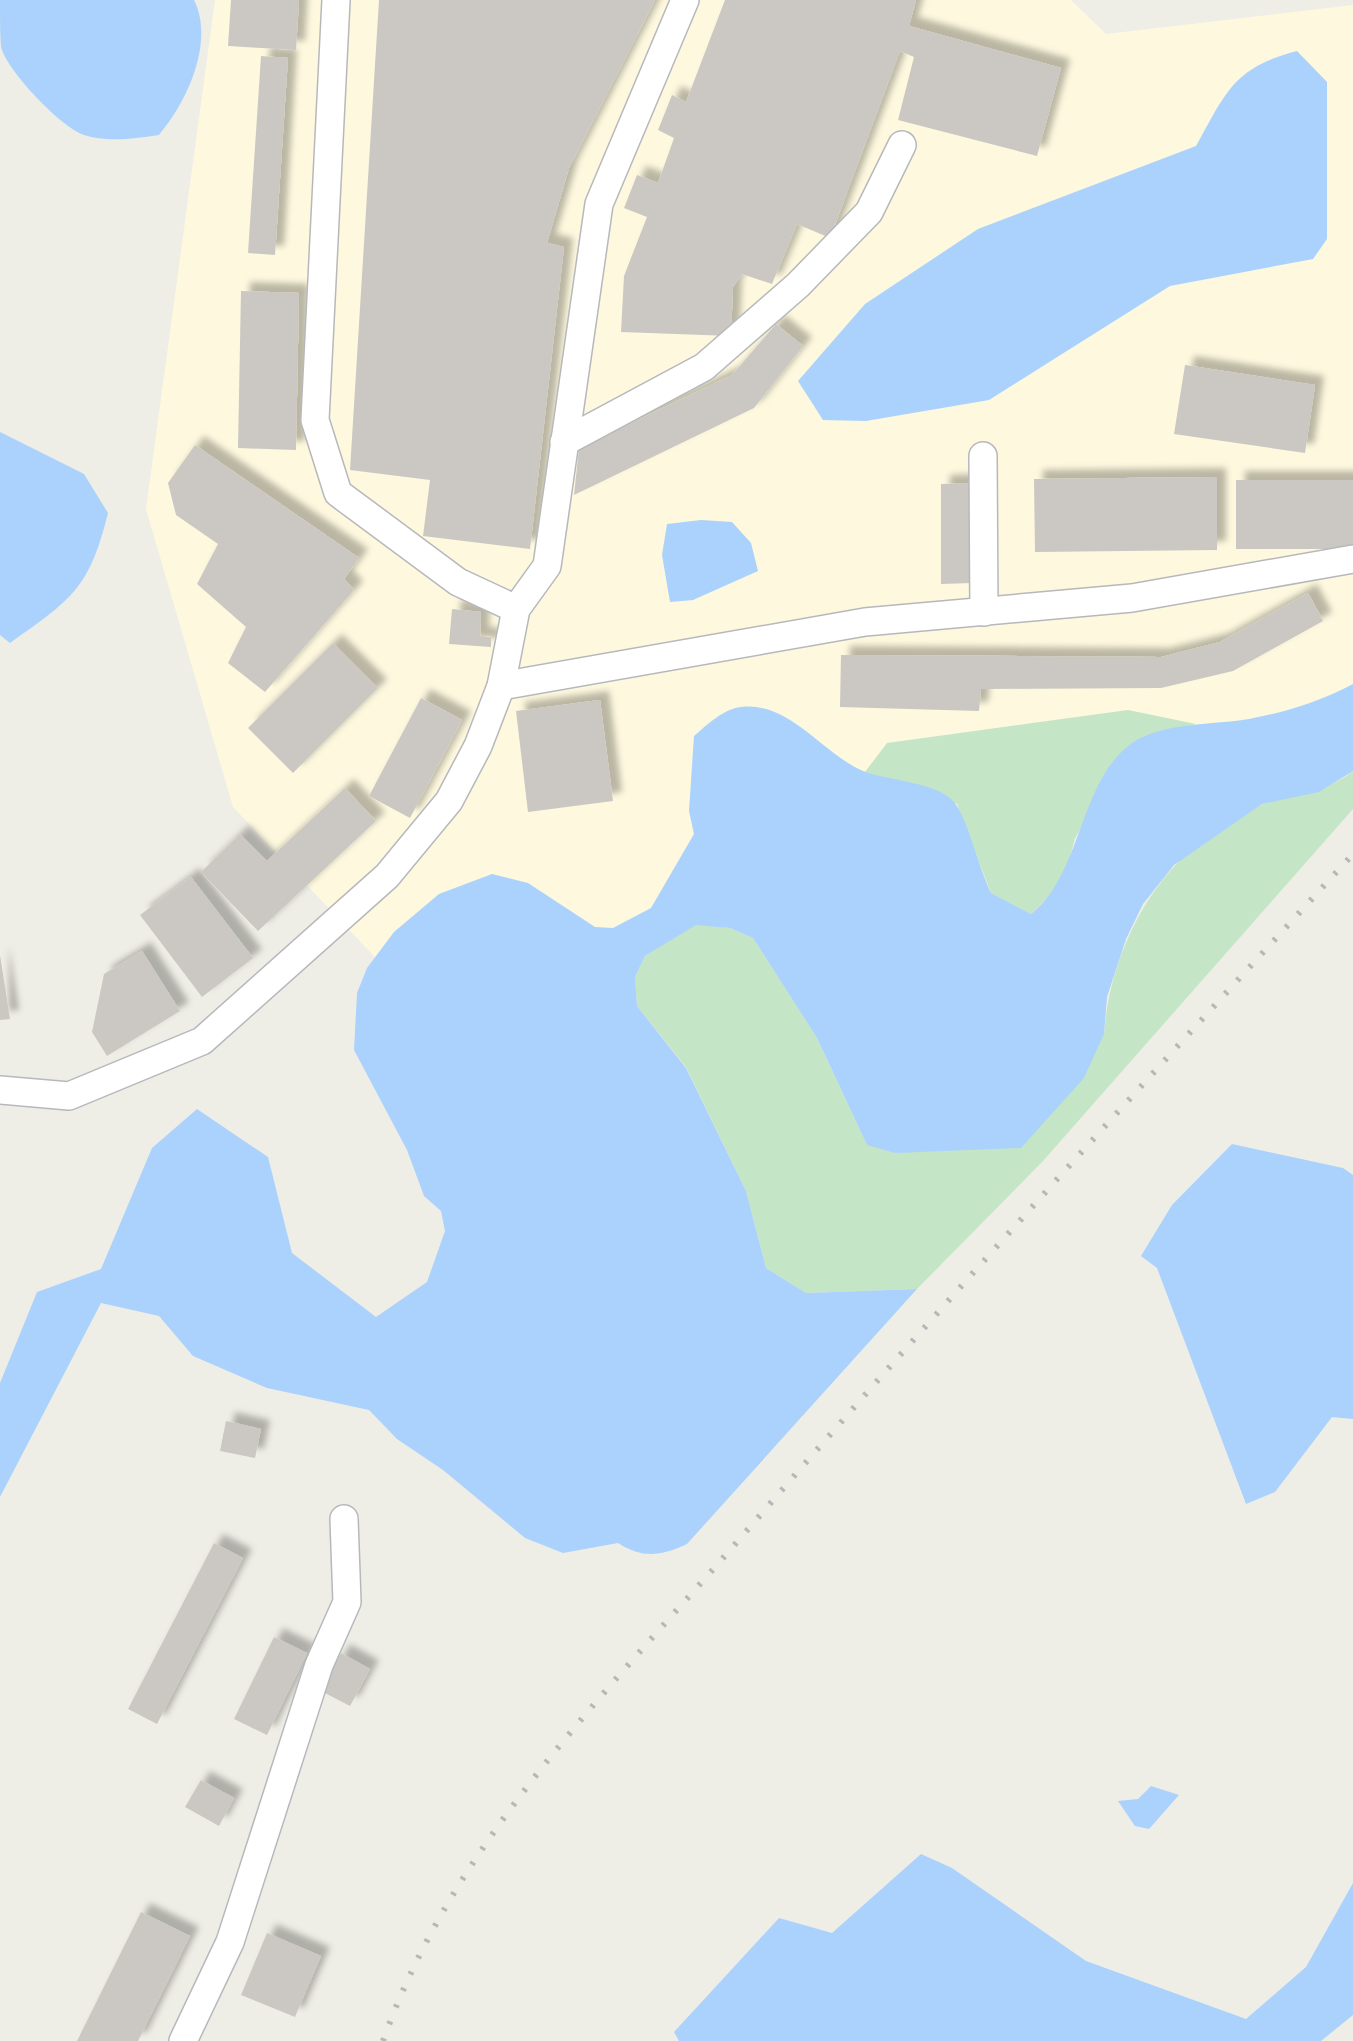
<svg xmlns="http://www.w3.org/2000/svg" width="1353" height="2041" font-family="'IBM Plex Sans',sans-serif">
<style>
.commercial{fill:#fdf8de}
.green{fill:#c4e6c6}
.water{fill:#aad2fc}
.building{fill:#cbc8c3;filter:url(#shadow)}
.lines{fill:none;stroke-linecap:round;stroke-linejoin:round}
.minor-casing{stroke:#b6b8bc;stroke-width:30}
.minor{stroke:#fff;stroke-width:27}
.rail{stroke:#b6b7b7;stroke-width:6;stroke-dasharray:3 15;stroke-linecap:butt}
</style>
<defs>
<filter id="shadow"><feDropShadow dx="9" dy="-9" stdDeviation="3" flood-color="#0004"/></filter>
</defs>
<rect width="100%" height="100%" fill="#efeee6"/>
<path class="commercial" d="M215,0H1071L1106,34L1353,5V718L832,839L611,964L405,989L233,807L146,509Z"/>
<g class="green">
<path d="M1128,710L1196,724L1133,743L1075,838L1063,882L1031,914L991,893L957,804L865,772L887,743Z"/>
<path d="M1353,771V809L1043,1161L917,1289L806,1293L766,1268L746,1191L686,1067L637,1006L635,977L645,956L696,924L730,928L753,938L817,1038L867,1145L1104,1034C1112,937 1166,846 1258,806C1291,792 1323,795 1353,771Z"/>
</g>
<g class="water">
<path d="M0,0H194C215,42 187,102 159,135C137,138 107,143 84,135C61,127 7,71 1,47C0,33 0,14 0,0Z"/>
<path d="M1297,51L1327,82V239L1313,259L1170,286L989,400L866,421L823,420L798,381L865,304L978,229L1196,146C1226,92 1234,67 1297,51Z"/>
<path d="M0,432L84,474L108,513C89,589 72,599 10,643L0,635Z"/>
<path d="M701,520L732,522L751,543L758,571L693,600L670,602L662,555L667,524Z"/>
<path d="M1353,684V771L1319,792L1262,804L1174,865L1143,904L1126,939L1107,997L1104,1034L1084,1078L1021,1148L895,1153L867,1145L817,1038L753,938L730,928L696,925L645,956L635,977L637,1006L686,1068L746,1191L766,1268L806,1293L917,1289L687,1544C661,1556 643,1559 618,1543L563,1553L525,1538L443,1470L397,1439L369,1410L267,1388L193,1356L159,1316L101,1303L0,1497V1383L37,1292L101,1269L152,1148L197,1109L268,1157L292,1253L376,1317L427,1282L445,1231L441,1211L424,1196L407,1150L354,1050L357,993L367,968L394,932L439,894L492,874L528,883L595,927L613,928L651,908L694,834L689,811L694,736C707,725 723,709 741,707C789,701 823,754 863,771C888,781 943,782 957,806C969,825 979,868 991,893L1031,914C1083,873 1078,782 1132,743C1163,722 1214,725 1249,719C1286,712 1319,702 1353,684Z"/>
<path d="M1232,1144L1343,1168L1353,1175V1419L1332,1417L1275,1492L1246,1504L1157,1268L1141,1256L1172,1205Z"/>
<path d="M1151,1786L1179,1795L1149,1829L1135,1826L1118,1801L1138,1799Z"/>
<path d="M921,1854L952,1868L1086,1961L1246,2019L1306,1967L1353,1883V2015L1321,2041H679L674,2032L779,1918L832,1933Z"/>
</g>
<g class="building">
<path d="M231,0H299L296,50L228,46Z"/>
<path d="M379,0H655L569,168L547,243L564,247L530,549L423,536L430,480L350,470Z"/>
<path d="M725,0H916L909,26L1061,68L1037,156L898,120L914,57L900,51L830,238L797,224L772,284L742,274L733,287L731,336L621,332L624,276L647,217L624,208L637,175L658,183L674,138L658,130L672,95L686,102Z"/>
<path d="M261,56L288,58L275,255L248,253Z"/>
<path d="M241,291L299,293L296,450L238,448Z"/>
<path d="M776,324L803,346L754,408L574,495L579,448L732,375Z"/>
<path d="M1185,365L1315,385L1305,453L1174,434Z"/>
<path d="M195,445L359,558L344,579L354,590L265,692L228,663L246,627L197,584L218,544L176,515L168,483Z"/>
<path d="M1217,477V550L1035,552L1034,479Z"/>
<rect x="1236" y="480" width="117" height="69"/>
<path d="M972,483V583L941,584V484Z"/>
<path d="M1308,593L1323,621L1233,671L1161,688L981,689L979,711L840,707L841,655L1161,657L1220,642Z"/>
<path d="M452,609L481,612L480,636L491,637V647L449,644Z"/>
<path d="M333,643L378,688L293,773L248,728Z"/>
<path d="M421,698L462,720L410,818L369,796Z"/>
<path d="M600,700L613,801L528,812L516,711Z"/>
<path d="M345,788L376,821L258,931L201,872L240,834L267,861Z"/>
<path d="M191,877L253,958L202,997L140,915Z"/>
<path d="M142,951L180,1011L107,1056L92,1032L104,974Z"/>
<path d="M0,955L10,1019L0,1020Z"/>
<path d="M226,1421L261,1429L255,1458L220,1451Z"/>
<path d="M214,1543L243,1558L157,1724L128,1709Z"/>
<path d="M274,1637L307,1653L267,1735L234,1719Z"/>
<path d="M341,1653L370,1669L350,1706L321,1691Z"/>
<path d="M201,1780L234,1798L219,1826L185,1807Z"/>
<path d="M141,1912L190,1936L138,2041H77Z"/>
<path d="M267,1933L321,1956L295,2017L241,1995Z"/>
</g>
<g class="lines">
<g class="minor-casing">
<g id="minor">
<path d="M336,0L315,420L338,493L458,582L516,609"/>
<path d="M564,442L704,367L798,285L869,212L902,145"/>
<path d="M983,456L984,612"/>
<path d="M501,686L865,622L1132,598L1353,559"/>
<path d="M0,1090L69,1096L202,1041L387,876L449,801L478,746L501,686L516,609L547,566L599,204L685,0"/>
<path d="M183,2041L230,1942L319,1665L347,1602L344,1519"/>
</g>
</g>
<use href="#minor" class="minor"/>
<path class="rail" d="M383,2041C453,1842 608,1691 743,1535C942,1304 1147,1079 1353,854"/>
</g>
</svg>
